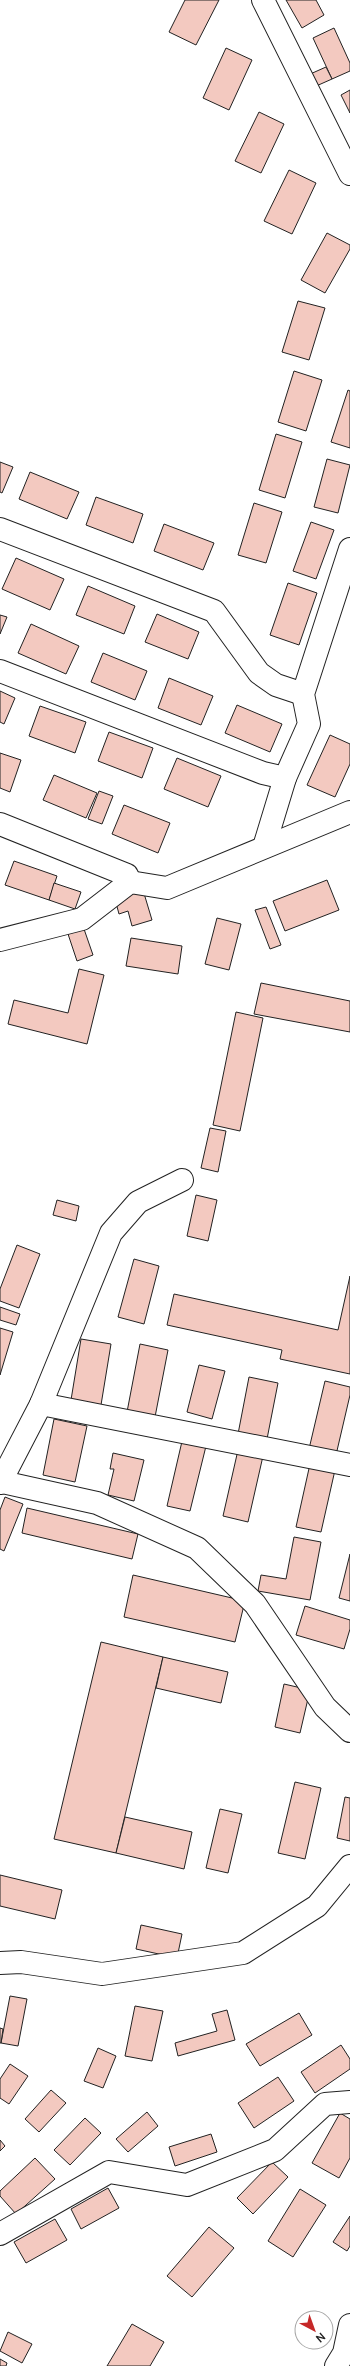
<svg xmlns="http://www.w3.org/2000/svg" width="350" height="2366" font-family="Manrope,sans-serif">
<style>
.building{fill:#f3c9c0;stroke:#222}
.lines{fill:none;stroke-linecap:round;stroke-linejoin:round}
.minor-casing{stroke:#222;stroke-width:24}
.minor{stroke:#fff;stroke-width:22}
</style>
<rect width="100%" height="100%" fill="#fff"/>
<g class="building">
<path d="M185,0H219L196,45L169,32Z"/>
<path d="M286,0H316L324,15L302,28Z"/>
<path d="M334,28L350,63V71L332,79L313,38Z"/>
<path d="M226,48L252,60L229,110L203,98Z"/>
<path d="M326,67L332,79L314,87L308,75Z"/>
<path d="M350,90V113L341,95Z"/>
<path d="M259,112L284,124L261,173L235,161Z"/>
<path d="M289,170L316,183L292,234L264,221Z"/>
<path d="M327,233L350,245V249L325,293L301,280Z"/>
<path d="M298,301L325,308L309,360L282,352Z"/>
<path d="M294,371L322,380L306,431L278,422Z"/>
<path d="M348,390L350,391V448L331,442Z"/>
<path d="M276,434L302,442L285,498L259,490Z"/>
<path d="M327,459L350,465L338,513L314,507Z"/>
<path d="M0,462L13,467L2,493L0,492Z"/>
<path d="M30,472L79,492L67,519L19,499Z"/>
<path d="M96,497L143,514L133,543L86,525Z"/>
<path d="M254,503L282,512L266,563L238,555Z"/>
<path d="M311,522L334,530L316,579L293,571Z"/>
<path d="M164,524L214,543L203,570L154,551Z"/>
<path d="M16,558L64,579L50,610L2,589Z"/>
<path d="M288,583L317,593L299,645L270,635Z"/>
<path d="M88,586L135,606L124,634L76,615Z"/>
<path d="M157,614L199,632L188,659L145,642Z"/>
<path d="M0,615L7,617L0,634Z"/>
<path d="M31,624L79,646L66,674L18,653Z"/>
<path d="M103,653L147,671L135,700L91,682Z"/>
<path d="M169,678L213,696L201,725L158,708Z"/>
<path d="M0,691L15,698L4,724L0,722Z"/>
<path d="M237,705L282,724L270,752L225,733Z"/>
<path d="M40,706L86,722L75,753L29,736Z"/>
<path d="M109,732L153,748L142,778L98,761Z"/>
<path d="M330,735L350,744V764L335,797L307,785Z"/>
<path d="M0,753L21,760L10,792L0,788Z"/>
<path d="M177,758L221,776L208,807L164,789Z"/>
<path d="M54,775L97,793L86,818L43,800Z"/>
<path d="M99,791L113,796L102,824L88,819Z"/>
<path d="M124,805L170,823L158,853L112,834Z"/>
<path d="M14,861L57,876L49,900L5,885Z"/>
<path d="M327,880L339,910L285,931L273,901Z"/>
<path d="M54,883L81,892L75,909L49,900Z"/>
<path d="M143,890L152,920L132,926L128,911L119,914L115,899Z"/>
<path d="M266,907L281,945L270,949L255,910Z"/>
<path d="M217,918L241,924L229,970L205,964Z"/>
<path d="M84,929L93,955L77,961L68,934Z"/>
<path d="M131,938L182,946L178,974L126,966Z"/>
<path d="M79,969L104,975L87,1044L8,1024L14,1000L68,1013Z"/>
<path d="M261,983L350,1001V1032L254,1014Z"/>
<path d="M236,1012L263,1018L240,1131L213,1125Z"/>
<path d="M210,1128L226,1131L218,1172L201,1168Z"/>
<path d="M196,1195L217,1200L208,1241L187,1236Z"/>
<path d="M57,1200L79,1206L76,1221L53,1215Z"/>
<path d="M17,1245L40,1254L19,1308L0,1301V1289Z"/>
<path d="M134,1259L159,1266L144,1324L118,1317Z"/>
<path d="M350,1276V1374L280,1359L282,1350L167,1325L174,1294L338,1330Z"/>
<path d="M0,1307L20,1314L16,1325L0,1320Z"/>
<path d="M0,1328L13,1332L0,1375Z"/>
<path d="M81,1339L111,1344L101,1405L71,1400Z"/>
<path d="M140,1344L168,1350L155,1417L127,1412Z"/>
<path d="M199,1365L225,1371L212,1419L187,1412Z"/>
<path d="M249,1377L278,1383L267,1439L238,1434Z"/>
<path d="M325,1381L350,1387V1395L336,1455L309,1449Z"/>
<path d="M54,1419L87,1426L75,1482L43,1475Z"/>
<path d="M183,1437L207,1442L190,1511L167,1506Z"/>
<path d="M238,1450L263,1456L248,1522L223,1516Z"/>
<path d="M113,1453L144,1460L134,1501L108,1495L114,1469H110Z"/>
<path d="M310,1464L335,1470L321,1532L296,1527Z"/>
<path d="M5,1497L23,1504L4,1551L0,1549V1510Z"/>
<path d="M27,1508L138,1534L132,1559L22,1533Z"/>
<path d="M294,1537L321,1542L310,1600L258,1591L261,1575L286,1579Z"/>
<path d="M350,1554V1601L339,1598Z"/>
<path d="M133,1575L245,1601L235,1642L124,1617Z"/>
<path d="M305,1606L350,1620V1629L344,1649L296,1635Z"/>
<path d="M101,1642L163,1657L116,1853L54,1839Z"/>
<path d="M163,1657L228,1672L221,1703L156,1688Z"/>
<path d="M284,1684L310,1690L300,1733L275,1727Z"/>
<path d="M295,1782L321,1788L305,1859L278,1853Z"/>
<path d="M345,1797L350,1798V1841L337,1838Z"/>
<path d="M220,1809L242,1814L228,1873L206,1868Z"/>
<path d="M125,1817L192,1832L184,1869L116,1853Z"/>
<path d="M0,1875L62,1890L55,1919L0,1906Z"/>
<path d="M141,1925L182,1934L177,1958L136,1949Z"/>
<path d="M10,1996L27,1999L18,2046L1,2043Z"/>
<path d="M135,2006L163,2011L152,2061L125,2056Z"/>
<path d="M227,2010L235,2040L178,2056L175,2043L217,2031L212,2014Z"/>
<path d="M299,2013L312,2035L260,2066L246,2044Z"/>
<path d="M0,2028L3,2029L1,2043H0Z"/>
<path d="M341,2045L350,2059V2069L315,2093L301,2072Z"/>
<path d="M98,2048L116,2056L103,2088L84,2081Z"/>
<path d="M10,2064L28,2076L9,2104L0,2098V2079Z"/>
<path d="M278,2077L294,2101L254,2128L238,2103Z"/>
<path d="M51,2090L66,2103L39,2132L25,2119Z"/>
<path d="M147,2112L158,2126L128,2152L116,2139Z"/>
<path d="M340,2113L350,2119V2158L339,2178L312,2163Z"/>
<path d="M85,2118L101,2133L70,2165L54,2150Z"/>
<path d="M211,2134L217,2152L175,2166L169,2147Z"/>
<path d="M0,2140L5,2146L0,2151Z"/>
<path d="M35,2158L55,2179L16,2214L0,2196V2191Z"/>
<path d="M272,2162L288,2177L253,2214L237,2198Z"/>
<path d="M108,2188L119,2208L81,2229L71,2209Z"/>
<path d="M300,2189L326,2205L293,2257L268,2241Z"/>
<path d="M350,2216V2246L347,2251L333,2242Z"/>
<path d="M55,2219L67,2240L26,2263L14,2242Z"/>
<path d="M209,2227L234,2248L192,2297L167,2276Z"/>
<path d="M132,2324L164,2342L150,2366H107Z"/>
<path d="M8,2332L32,2344L22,2363L0,2351Z"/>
<path d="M0,2359L7,2363L6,2366H0Z"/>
</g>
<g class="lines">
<g class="minor-casing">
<g id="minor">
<path d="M263,0L350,174"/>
<path d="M0,529L214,611L259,673L276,685L303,694"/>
<path d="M0,671L263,773L285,778"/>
<path d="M0,824L127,875L130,882"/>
<path d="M264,847L285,778L309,724L303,694L350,549"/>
<path d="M0,940L82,919L130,882L167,888L350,812"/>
<path d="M41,1404L350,1465"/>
<path d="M2,1482L97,1503L197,1548L255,1604L325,1707L350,1731"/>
<path d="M0,1483L41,1404L111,1233L138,1202L182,1180"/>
<path d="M0,1963L21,1962L102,1974L243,1953L317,1906L350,1866"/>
<path d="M0,2234L109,2172L187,2185L275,2150L325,2104L350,2102"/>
<path d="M336,2366L344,2353L350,2325"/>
</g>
</g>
<use href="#minor" class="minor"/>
</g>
<g transform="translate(314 2330) rotate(139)"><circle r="19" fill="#ffffff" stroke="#a7a7a7"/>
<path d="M0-3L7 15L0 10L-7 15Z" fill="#c62828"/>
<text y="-6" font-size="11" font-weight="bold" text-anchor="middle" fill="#222222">N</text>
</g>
</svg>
